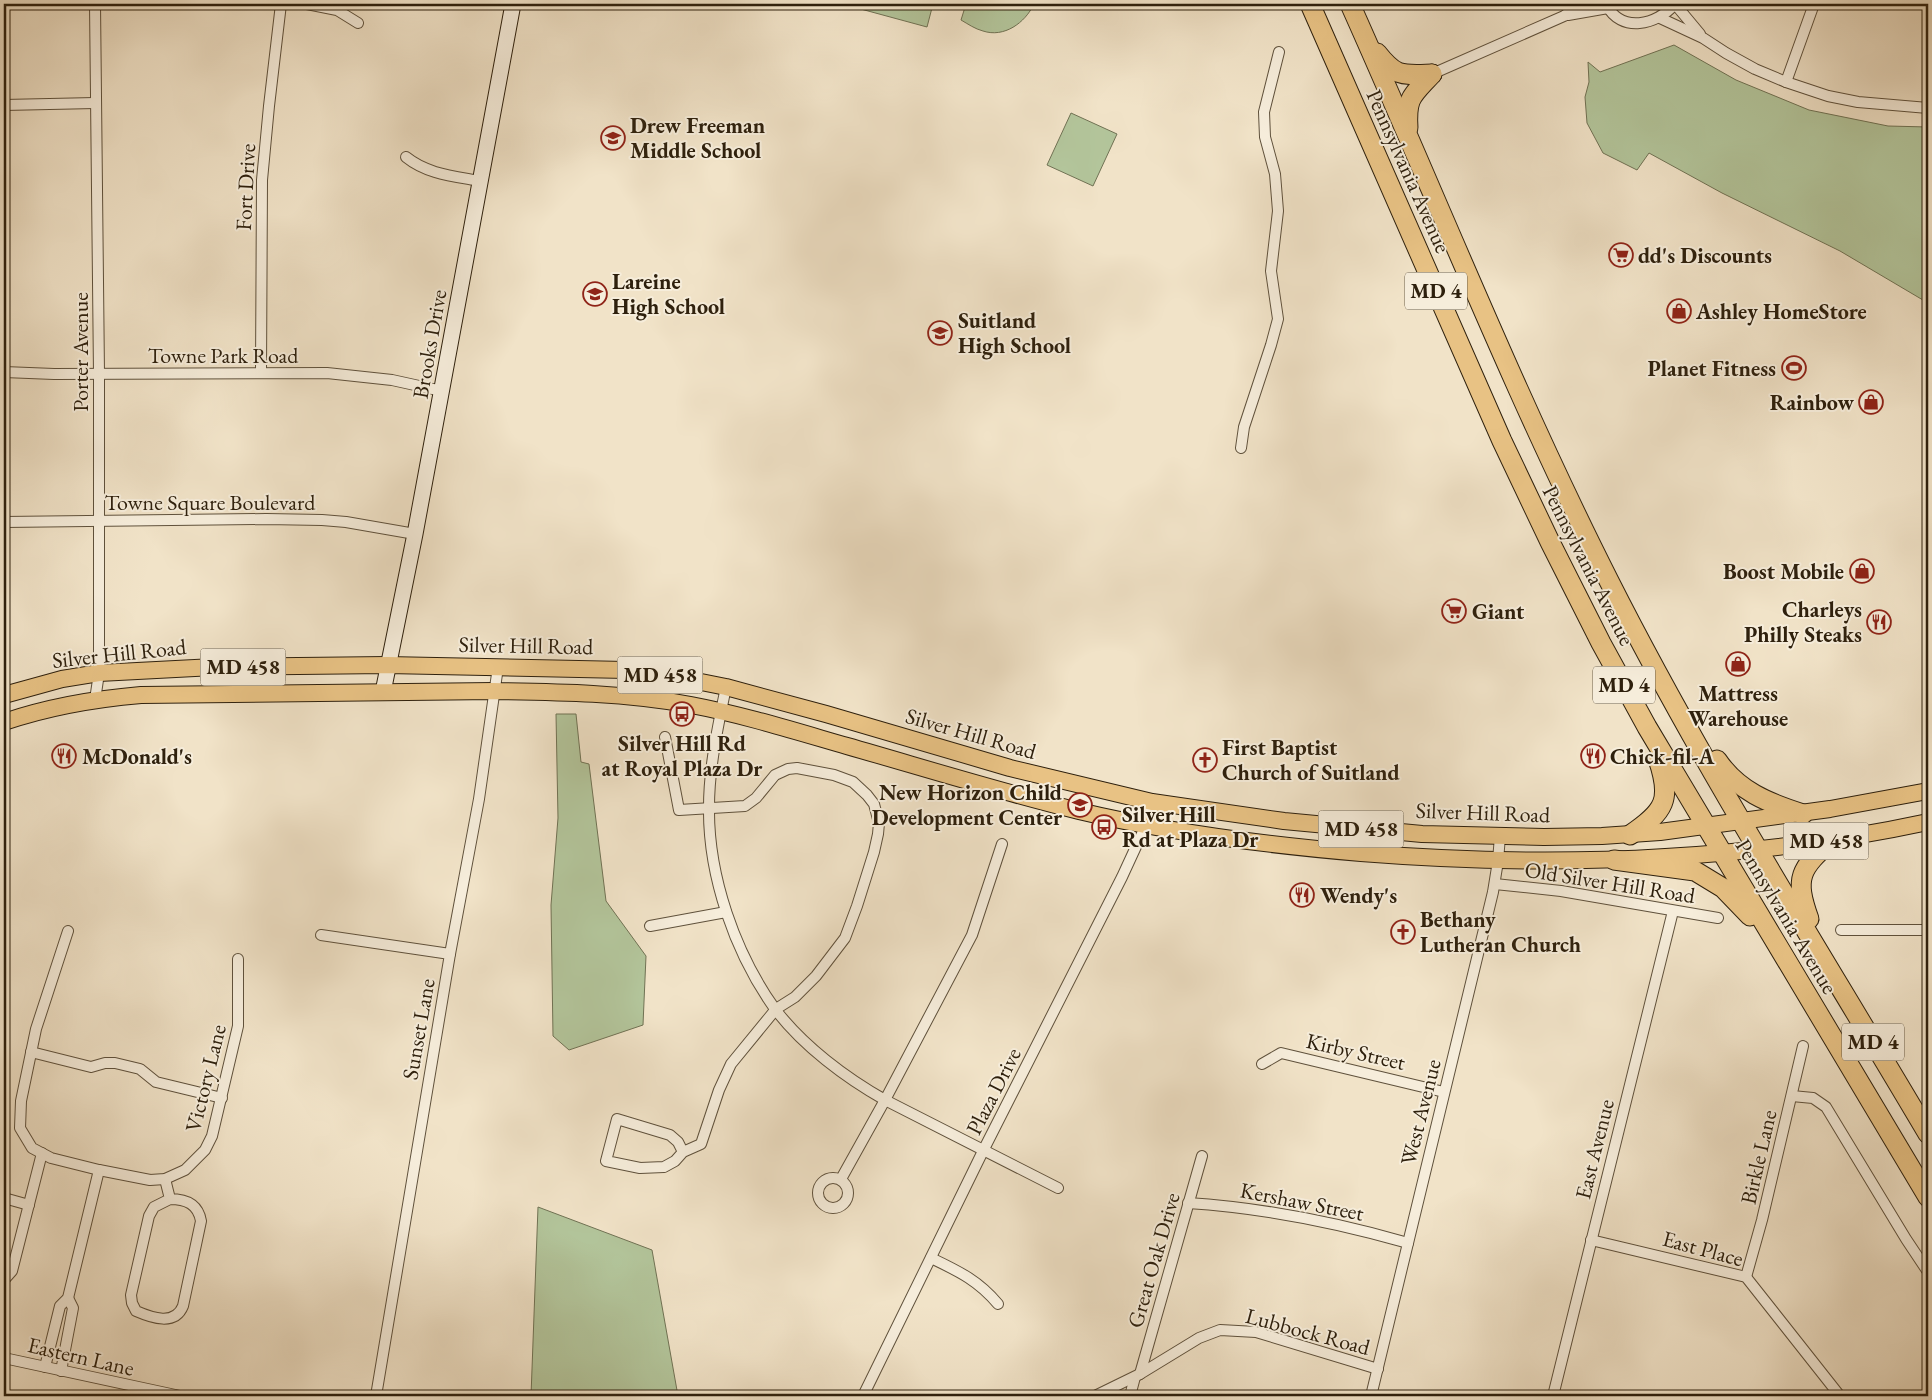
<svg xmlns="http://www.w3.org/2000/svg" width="1932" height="1400" font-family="'EB Garamond',serif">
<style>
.green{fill:#b3c59b;stroke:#707254}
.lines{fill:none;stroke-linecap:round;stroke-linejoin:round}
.street-casing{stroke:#5f513c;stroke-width:12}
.secondary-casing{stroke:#2e200d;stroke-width:17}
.primary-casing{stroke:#2e200d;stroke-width:18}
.highway-casing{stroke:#2e200d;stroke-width:21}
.street{stroke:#f6eddb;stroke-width:10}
.secondary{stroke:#f6eddb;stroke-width:15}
.primary{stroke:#e8c284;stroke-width:16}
.highway{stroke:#e8c284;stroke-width:19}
.labels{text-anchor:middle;stroke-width:4;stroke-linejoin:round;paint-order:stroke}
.shield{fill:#f6eddb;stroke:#6a5e4b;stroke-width:1}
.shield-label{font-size:21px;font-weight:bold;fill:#2e200d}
.poi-label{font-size:22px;font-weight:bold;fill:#2e200d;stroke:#f6eddb;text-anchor:start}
.street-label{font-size:22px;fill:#2e200d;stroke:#f6eddb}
</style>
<rect width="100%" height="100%" fill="#f1e3c8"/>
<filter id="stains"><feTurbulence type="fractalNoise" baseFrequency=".004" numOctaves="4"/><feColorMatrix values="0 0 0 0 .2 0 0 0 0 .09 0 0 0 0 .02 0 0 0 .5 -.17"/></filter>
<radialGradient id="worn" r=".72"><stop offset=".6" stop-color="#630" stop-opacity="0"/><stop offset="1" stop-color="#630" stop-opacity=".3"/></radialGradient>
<g class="green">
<path d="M846,4H933L927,27L846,5Z"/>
<path d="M966,4H1034C1025,23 1004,38 983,31C975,29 968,24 961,20Z"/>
<path d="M1674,45L1736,80L1809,110L1888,126L1928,127V303L1840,251L1722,193L1649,153L1637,170L1603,153L1587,123L1585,97L1589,82L1588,62L1600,72Z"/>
<path d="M1071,113L1117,134L1093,186L1047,165Z"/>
<path d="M556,714H576L581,762L589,764L606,901L646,956L643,1025L569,1050L553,1036L551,905L558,818Z"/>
<path d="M538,1207L652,1250L678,1396H531Z"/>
</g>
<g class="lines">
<g class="street-casing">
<g id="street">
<path d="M95,4L99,374V673L95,700"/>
<path d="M307,4L337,10L358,23"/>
<path d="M1606,4C1621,34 1657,25 1675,4"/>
<path d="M1675,4L1700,34"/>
<path d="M1568,15L1608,8"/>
<path d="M1660,18L1703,38L1726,53L1755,69L1786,82L1828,96L1858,102L1928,108"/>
<path d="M1432,74L1564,16L1582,4"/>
<path d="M1786,82L1814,4"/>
<path d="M4,105L95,103"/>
<path d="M406,157C427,174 453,176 480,181"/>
<path d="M4,372L54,374L327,373L392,380L442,391"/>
<path d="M261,372L262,180L269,106L281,4"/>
<path d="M1241,448L1244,427L1271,345L1278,319L1271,271L1278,211L1275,174L1265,137L1264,112L1279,52"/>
<path d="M4,522L266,519L322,520L346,522L415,534"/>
<path d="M726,687C718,726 709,767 709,807C708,876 735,953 775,1009C803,1046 846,1078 885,1100L1058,1188"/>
<path d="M665,737L679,810L745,806L756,798L775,775L788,769L797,768L834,775L853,782L867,795L874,804L879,823L878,834L874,852L857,906L845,938L816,976L795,997L776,1009L731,1064L719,1090L701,1144L683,1152L675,1161L664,1167L640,1168L606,1161L617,1119L670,1135L678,1142L683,1152"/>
<path d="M1495,884L1561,891L1718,918"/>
<path d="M650,926L726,912"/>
<path d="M1841,930H1928"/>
<path d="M68,931L36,1029L21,1101L20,1128L32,1148L51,1158L99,1170L150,1180L165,1179L185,1170L205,1150L212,1136L238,1026V959"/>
<path d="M321,935L450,954"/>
<path d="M31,1052L91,1067L105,1063H115L140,1069L156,1082L222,1098"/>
<path d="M1262,1064L1281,1053L1444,1092"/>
<path d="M1792,1096L1813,1098L1826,1107L1906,1239L1928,1272"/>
<circle cx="833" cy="1193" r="15"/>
<path d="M165,1179L170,1199L154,1207L149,1216L131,1295L132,1303L136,1311C152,1318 175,1326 183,1306L201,1221C198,1204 186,1199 170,1199"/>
<path d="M841,1179L885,1100L972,935L1002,844"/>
<path d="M4,1198L29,1205"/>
<path d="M1188,1203C1265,1208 1335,1222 1408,1243"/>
<path d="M1591,1240L1746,1277L1840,1396"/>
<path d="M931,1258C958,1271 978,1280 998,1304"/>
<path d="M1746,1277L1762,1220L1803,1046"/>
<path d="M4,1280L12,1271L42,1153"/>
<path d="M4,1358L180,1396"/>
<path d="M45,1367L60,1306L68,1298L99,1170"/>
<path d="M61,1371L73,1308L68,1298"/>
<path d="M1140,1374L1202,1156"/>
<path d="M376,1396L450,954L479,799L498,667"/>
<path d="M863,1396L984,1149L1122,877L1146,825L1152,802"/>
<path d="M1095,1396L1140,1374L1199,1338L1220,1330L1256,1332L1378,1369"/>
<path d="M1130,1396L1135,1377"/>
<path d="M1371,1396L1493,892L1498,861L1500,836"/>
<path d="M1553,1396L1673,911"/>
</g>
</g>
<g class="secondary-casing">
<path id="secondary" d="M383,692L415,534L513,4"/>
</g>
<g class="primary-casing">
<g id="primary">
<path d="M4,695L62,679L99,673L214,667L387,665L626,670L686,679L726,687L826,714L1010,768L1152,802L1284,821L1422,834L1544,837L1602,836L1660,832L1830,809L1928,791"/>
<path d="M4,722C48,707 94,699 141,695L494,691C560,692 626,693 691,705C744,715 795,731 847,746C924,768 1001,792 1079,811C1171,833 1266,845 1361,853C1550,868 1742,862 1928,822"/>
</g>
</g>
<g class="highway-casing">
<g id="highway">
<path d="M1310,4L1502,441L1550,542L1601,643L1647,727L1928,1197"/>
<path d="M1350,4C1436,196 1514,393 1609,581C1705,771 1820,951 1928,1134"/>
<path d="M1377,53C1396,77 1401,75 1432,74"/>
<path d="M1408,128C1406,97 1412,96 1432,74"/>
<path d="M1717,760C1738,791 1768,803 1803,814"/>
<path d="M1630,835C1665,811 1672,800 1658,759"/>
<path d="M1614,860L1695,871L1723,888L1750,916"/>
<path d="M1809,919C1794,877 1800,869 1832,840"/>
</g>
</g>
<use href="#street" class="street"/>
<use href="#secondary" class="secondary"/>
<use href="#primary" class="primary"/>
<use href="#highway" class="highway"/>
</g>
<defs>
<g id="school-ring" transform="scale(1.25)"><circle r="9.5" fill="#f6eddb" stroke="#8f2418" stroke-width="1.5"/><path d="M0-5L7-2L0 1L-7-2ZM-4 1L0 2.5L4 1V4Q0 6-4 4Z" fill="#8f2418"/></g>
<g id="supermarket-ring" transform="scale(1.25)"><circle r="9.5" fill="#f6eddb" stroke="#8f2418" stroke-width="1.5"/><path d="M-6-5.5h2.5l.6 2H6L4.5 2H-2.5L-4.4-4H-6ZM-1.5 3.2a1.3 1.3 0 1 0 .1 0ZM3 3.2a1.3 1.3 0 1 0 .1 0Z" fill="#8f2418"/></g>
<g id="shop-ring" transform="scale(1.25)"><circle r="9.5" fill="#f6eddb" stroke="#8f2418" stroke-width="1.5"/><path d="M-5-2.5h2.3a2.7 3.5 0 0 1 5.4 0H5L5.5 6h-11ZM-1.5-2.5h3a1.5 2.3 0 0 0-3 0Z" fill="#8f2418"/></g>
<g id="stadium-ring" transform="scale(1.25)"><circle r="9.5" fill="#f6eddb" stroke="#8f2418" stroke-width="1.5"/><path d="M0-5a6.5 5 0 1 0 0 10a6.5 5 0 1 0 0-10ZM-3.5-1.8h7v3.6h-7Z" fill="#8f2418"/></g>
<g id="restaurant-ring" transform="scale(1.25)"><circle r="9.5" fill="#f6eddb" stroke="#8f2418" stroke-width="1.5"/><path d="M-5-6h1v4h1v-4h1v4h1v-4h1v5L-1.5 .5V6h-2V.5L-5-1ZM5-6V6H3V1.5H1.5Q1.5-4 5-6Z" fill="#8f2418"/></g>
<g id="bus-ring" transform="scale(1.25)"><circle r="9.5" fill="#f6eddb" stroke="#8f2418" stroke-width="1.5"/><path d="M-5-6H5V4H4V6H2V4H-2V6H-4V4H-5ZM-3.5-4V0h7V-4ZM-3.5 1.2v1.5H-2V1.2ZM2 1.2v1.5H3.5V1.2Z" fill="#8f2418"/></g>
<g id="church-ring" transform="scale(1.25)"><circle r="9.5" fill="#f6eddb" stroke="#8f2418" stroke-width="1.5"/><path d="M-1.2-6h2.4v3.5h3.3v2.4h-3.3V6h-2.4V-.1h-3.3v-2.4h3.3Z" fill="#8f2418"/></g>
</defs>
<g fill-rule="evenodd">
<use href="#school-ring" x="613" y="138"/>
<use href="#supermarket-ring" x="1621" y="255"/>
<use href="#school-ring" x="595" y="294"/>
<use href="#shop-ring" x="1679" y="311"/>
<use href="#school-ring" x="940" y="333"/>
<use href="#stadium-ring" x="1794" y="368"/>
<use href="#shop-ring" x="1871" y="402"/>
<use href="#shop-ring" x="1862" y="571"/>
<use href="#supermarket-ring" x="1454" y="611"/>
<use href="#restaurant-ring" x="1879" y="622"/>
<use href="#shop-ring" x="1738" y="664"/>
<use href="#bus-ring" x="682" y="714"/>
<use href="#restaurant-ring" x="64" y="756"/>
<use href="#restaurant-ring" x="1593" y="756"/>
<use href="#church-ring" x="1205" y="760"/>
<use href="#school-ring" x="1080" y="805"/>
<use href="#bus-ring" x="1104" y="827"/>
<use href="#restaurant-ring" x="1302" y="895"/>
<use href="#church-ring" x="1403" y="932"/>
</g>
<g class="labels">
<g class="shield">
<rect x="1405" y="272.5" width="62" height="37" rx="4"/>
<rect x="200.5" y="648.5" width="85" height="37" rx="4"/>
<rect x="617.5" y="656.5" width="85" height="37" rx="4"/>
<rect x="1593" y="666.5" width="62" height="37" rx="4"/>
<rect x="1318.5" y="810.5" width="85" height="37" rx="4"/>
<rect x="1783.5" y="822.5" width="85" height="37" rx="4"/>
<rect x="1842" y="1023.5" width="62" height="37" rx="4"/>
</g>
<g class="shield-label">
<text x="1436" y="298">MD 4</text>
<text x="243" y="674">MD 458</text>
<text x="660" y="682">MD 458</text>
<text x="1624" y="692">MD 4</text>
<text x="1361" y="836">MD 458</text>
<text x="1826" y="848">MD 458</text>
<text x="1873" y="1049">MD 4</text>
</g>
<g class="poi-label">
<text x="630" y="133">Drew Freeman<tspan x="630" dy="25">Middle School</tspan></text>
<text x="1638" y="263">dd's Discounts</text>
<text x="612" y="289">Lareine<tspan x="612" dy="25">High School</tspan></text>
<text x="1696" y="319">Ashley HomeStore</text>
<text x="958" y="328">Suitland<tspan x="958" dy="25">High School</tspan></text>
<text x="1776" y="376" text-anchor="end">Planet Fitness</text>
<text x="1854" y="410" text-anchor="end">Rainbow</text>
<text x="1844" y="579" text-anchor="end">Boost Mobile</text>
<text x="1862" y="617" text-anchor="end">Charleys<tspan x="1862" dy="25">Philly Steaks</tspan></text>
<text x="1472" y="619">Giant</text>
<text x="1738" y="701" text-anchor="middle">Mattress<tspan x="1738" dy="25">Warehouse</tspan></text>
<text x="682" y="751" text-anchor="middle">Silver Hill Rd<tspan x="682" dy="25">at Royal Plaza Dr</tspan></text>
<text x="1222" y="755">First Baptist<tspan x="1222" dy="25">Church of Suitland</tspan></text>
<text x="82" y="764">McDonald's</text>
<text x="1610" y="764">Chick-fil-A</text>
<text x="1062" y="800" text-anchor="end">New Horizon Child<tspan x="1062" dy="25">Development Center</tspan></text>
<text x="1122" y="822">Silver Hill<tspan x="1122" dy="25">Rd at Plaza Dr</tspan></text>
<text x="1320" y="903">Wendy's</text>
<text x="1420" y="927">Bethany<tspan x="1420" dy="25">Lutheran Church</tspan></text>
</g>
<g class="street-label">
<text transform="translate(1409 171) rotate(66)" y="8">Pennsylvania Avenue</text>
<text transform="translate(245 187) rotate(-87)" y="8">Fort Drive</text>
<text transform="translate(429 344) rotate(-80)" y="8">Brooks Drive</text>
<text transform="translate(80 352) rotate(-90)" y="8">Porter Avenue</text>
<text x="223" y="363">Towne Park Road</text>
<text x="210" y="510">Towne Square Boulevard</text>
<text transform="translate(1589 565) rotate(63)" y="8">Pennsylvania Avenue</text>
<text transform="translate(526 645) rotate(1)" y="8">Silver Hill Road</text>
<text transform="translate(119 653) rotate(-6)" y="8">Silver Hill Road</text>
<text transform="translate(971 733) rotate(16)" y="8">Silver Hill Road</text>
<text transform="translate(1483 812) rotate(2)" y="8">Silver Hill Road</text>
<text transform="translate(1610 882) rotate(9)" y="8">Old Silver Hill Road</text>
<text transform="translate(1787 916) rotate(59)" y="8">Pennsylvania Avenue</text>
<text transform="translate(418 1029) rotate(-80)" y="8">Sunset Lane</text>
<text transform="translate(1356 1051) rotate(13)" y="8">Kirby Street</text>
<text transform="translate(205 1078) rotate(-76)" y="8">Victory Lane</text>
<text transform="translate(993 1091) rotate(-63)" y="8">Plaza Drive</text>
<text transform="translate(1420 1112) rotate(-76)" y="8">West Avenue</text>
<text transform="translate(1594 1149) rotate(-76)" y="8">East Avenue</text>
<text transform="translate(1758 1157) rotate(-77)" y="8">Birkle Lane</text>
<text transform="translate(1302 1201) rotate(11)" y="8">Kershaw Street</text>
<text transform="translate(1703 1248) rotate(15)" y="8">East Place</text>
<text transform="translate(1153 1260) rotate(-74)" y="8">Great Oak Drive</text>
<text transform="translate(1308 1331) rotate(15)" y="8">Lubbock Road</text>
<text transform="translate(81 1356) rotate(13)" y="8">Eastern Lane</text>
</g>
</g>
<rect width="1932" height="1400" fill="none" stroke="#f1e3c8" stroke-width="20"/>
<rect x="5" y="5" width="1922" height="1390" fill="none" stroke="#2e200d" stroke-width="2.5"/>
<rect x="10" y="10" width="1912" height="1380" fill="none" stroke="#2e200d"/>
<rect width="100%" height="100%" filter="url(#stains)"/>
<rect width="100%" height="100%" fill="url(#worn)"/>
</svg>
